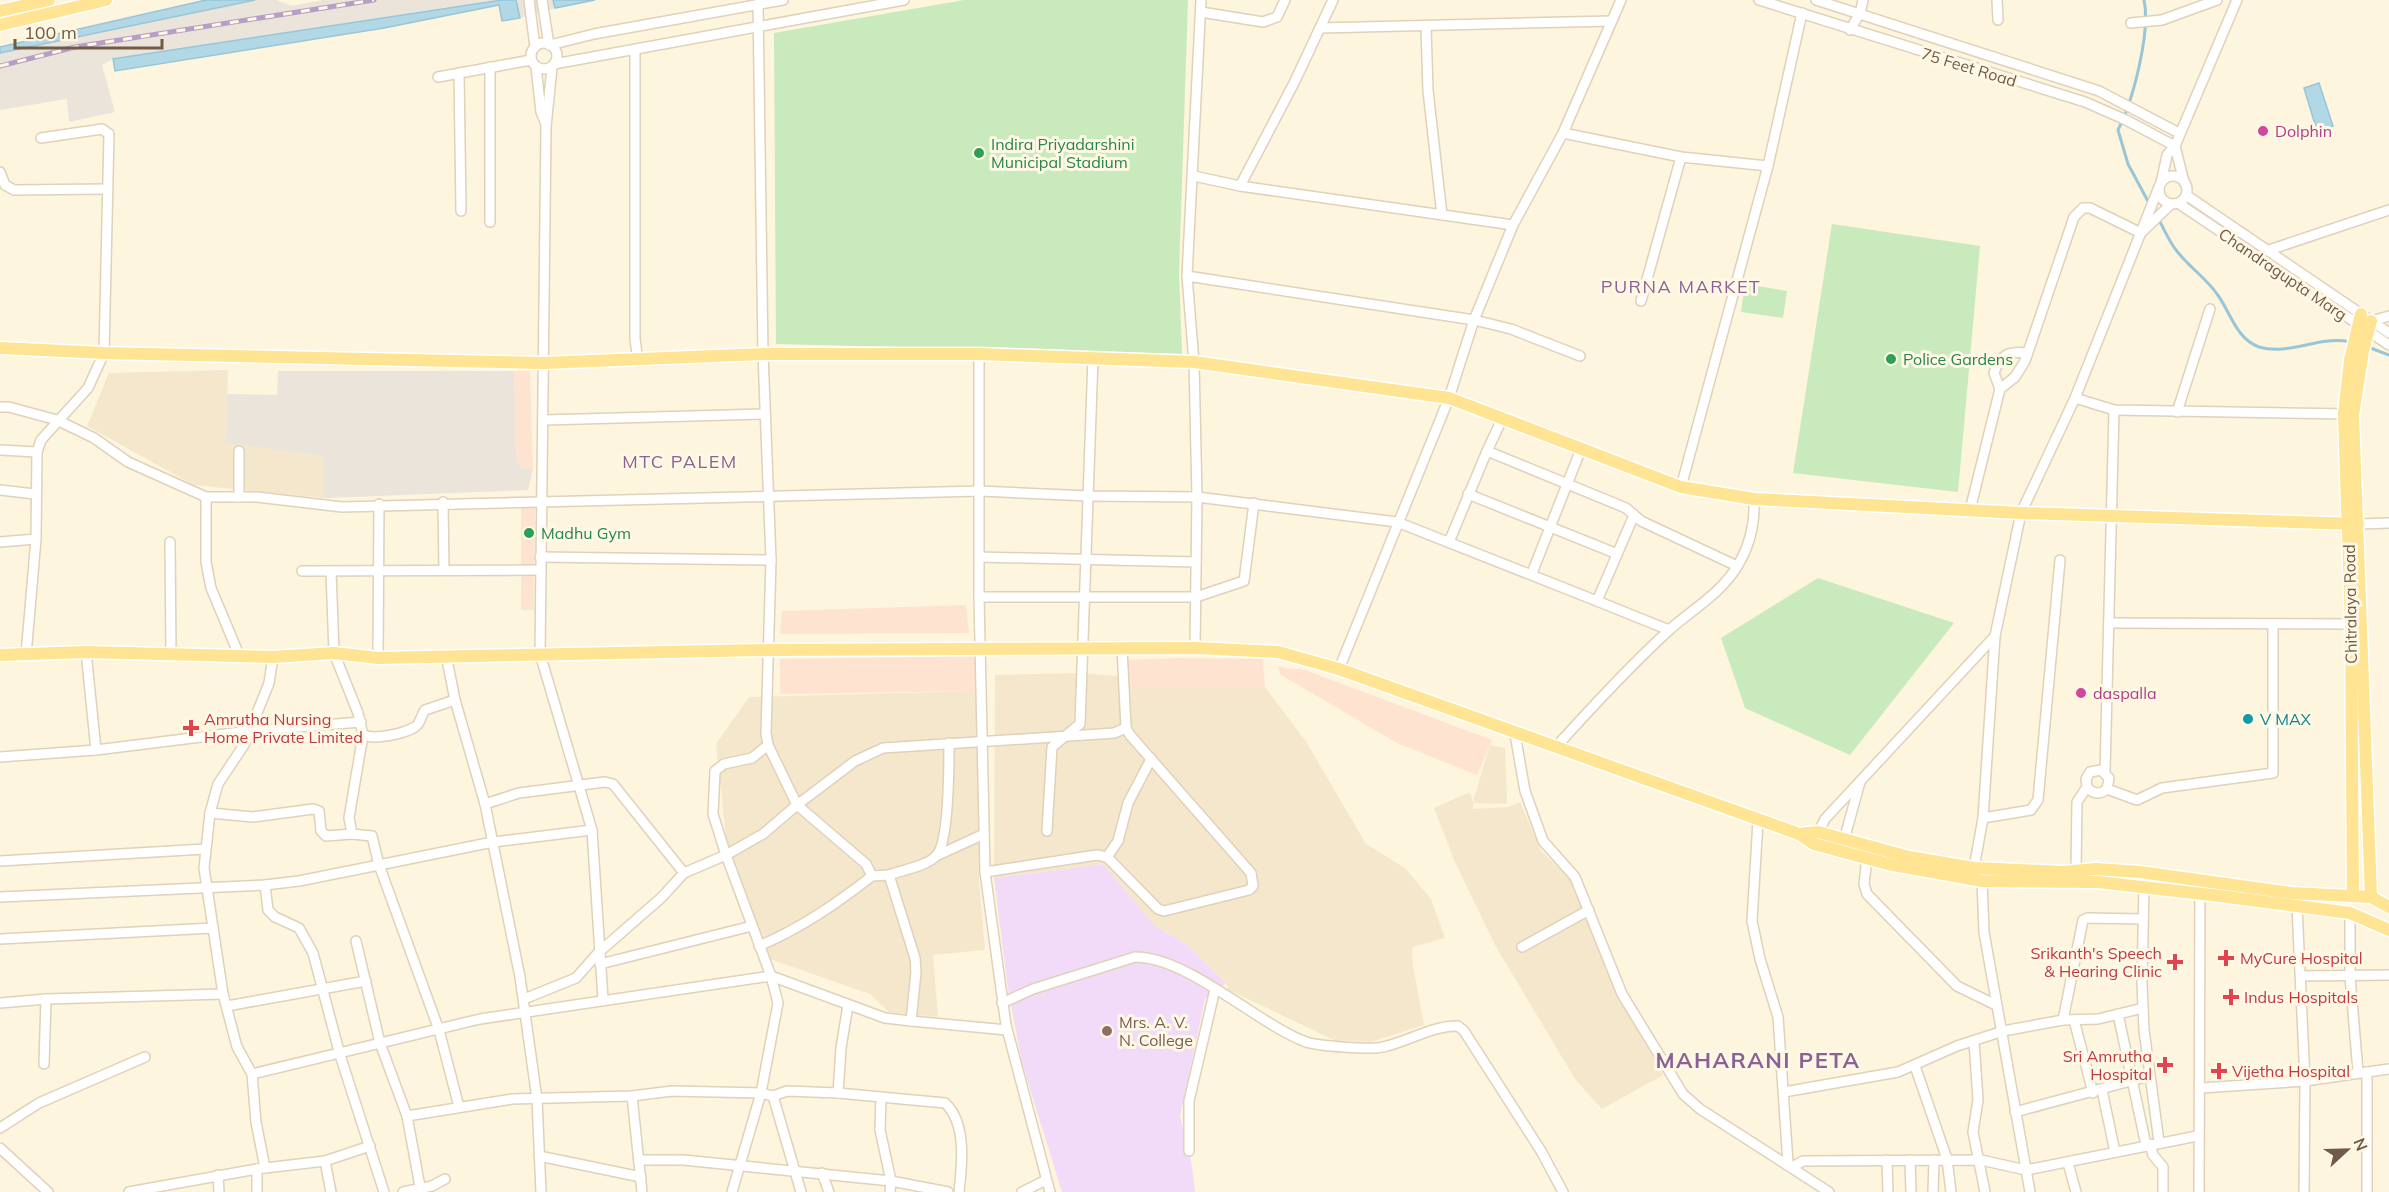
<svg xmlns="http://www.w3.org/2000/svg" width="2389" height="1192" font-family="Mulish,sans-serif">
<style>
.residential{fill:#f4e7cc}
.commercial{fill:#fee4d0}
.industrial{fill:#eae4da}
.education{fill:#f1dbf8}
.green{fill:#c9eabc}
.water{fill:#b2d8e6;stroke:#98c6d8;stroke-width:1.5}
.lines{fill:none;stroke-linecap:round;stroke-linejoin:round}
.stream{stroke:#98c6d8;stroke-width:3}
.minor-casing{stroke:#e0d1ba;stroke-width:12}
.major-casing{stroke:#fff;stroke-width:15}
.minor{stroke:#fff;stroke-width:9}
.major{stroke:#fee493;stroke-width:12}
.rail-casing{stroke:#b89dc5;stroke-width:5}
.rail{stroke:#fff8e4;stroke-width:3;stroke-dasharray:9;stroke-linecap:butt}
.hotel-dot{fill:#d1479c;stroke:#fff8e4;stroke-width:2}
.leisure-dot{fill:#2e9e5b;stroke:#fff8e4;stroke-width:2}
.culture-dot{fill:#0f9aa8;stroke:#fff8e4;stroke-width:2}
.health-dot{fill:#e0444e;stroke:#fff8e4;stroke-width:2}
.education-dot{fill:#8d6e63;stroke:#fff8e4;stroke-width:2}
.labels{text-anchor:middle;stroke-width:6;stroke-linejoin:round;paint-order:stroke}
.street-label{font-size:16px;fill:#725b46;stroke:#fff8e4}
.hotel-label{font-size:16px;fill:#b23c85;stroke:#fff8e4;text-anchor:start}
.leisure-label{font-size:16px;fill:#27864d;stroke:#fff8e4;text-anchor:start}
.health-label{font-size:16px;fill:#be3a42;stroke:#fff8e4;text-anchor:start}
.culture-label{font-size:16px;fill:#0d838f;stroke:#fff8e4;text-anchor:start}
.education-label{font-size:16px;fill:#785e54;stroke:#fff8e4;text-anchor:start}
.neighbourhood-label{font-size:18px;letter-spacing:1.5px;fill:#8b6196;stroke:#fff8e4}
.district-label{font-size:22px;font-weight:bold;letter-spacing:1.5px;fill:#8b6196;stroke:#fff8e4}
</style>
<rect width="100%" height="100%" fill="#fdf5dd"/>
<g class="residential">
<path d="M228,370L226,443L325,456L324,498L194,485L87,426L109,373Z"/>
<path d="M1080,673L1117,676L1127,687H1265L1305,740L1366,844L1405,868L1431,899L1445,938L1412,947L1413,967L1424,1025L1371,1042L1334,1040L1229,990L1226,983L1186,944L1155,926L1103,864L994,878L995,675Z"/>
<path d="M978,691L979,881L985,950L933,955L938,1017L889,1012L870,994L770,959L727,846L716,744L749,697Z"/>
<path d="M1490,745L1505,748L1507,804L1473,803V809L1508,807L1520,802L1541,851L1573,882L1613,982L1663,1075L1602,1109L1575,1079L1495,945L1455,862L1434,808L1470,792L1473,802Z"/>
</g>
<g class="commercial">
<path d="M514,371H530L533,469L520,468L516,455Z"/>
<path d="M521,503L535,504L534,610H521Z"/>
<path d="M966,605L969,633L780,634L782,611Z"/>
<path d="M976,656L978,691L780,694V659Z"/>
<path d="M1180,658L1263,659L1265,687H1127L1125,660Z"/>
<path d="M1278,667L1305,670L1492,740L1477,775L1397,743L1281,675Z"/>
</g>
<g class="industrial">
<path d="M255,0H276L292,6L323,0H502L113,59L102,65L115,112L69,122L67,99L0,110V53Z"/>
<path d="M516,0H553L555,8L520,18Z"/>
<path d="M278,371H514L516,455L520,468L533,469L528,490L324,498V456L226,443L227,394L277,395Z"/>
</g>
<path class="education" d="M1103,864L1155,926L1186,944L1226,983L1205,999L1180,1116L1192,1166L1195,1192H1062L1022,1063L1008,989L994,878Z"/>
<g class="green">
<path d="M964,0H1188L1179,273L1182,354L776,344L774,33Z"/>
<path d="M1832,224L1980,246L1958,492L1793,473Z"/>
<path d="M1745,284L1787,291L1783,318L1741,312Z"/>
<path d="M1818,578L1954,623L1850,755L1745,708L1721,638Z"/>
</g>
<g class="water">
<path d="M206,0H255L0,53V47Z"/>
<path d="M502,0H516L520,18L502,21L499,5L384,28L115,71L113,59Z"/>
<path d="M553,0H595L555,8Z"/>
<path d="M2319,83L2333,126L2317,131L2304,88Z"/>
</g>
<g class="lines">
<g class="stream">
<path d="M2144,0C2151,31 2133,101 2118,130L2128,164L2150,205"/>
<path d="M2158,218C2164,229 2169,241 2176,250C2188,266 2206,278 2217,294C2230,311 2236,339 2259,347C2289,356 2320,335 2350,342"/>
<path d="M2368,347L2389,355"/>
</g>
<g class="minor-casing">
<g id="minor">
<path d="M529,0L535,47"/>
<path d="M542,0L549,45"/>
<path d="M1759,0L2085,102L2126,120L2175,146"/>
<path d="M1816,0L2099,91L2179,133"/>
<path d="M1997,0L1998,20"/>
<path d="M758,4L763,354L771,560L766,733L768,745L797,805L763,834L726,855L771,976L778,1003L761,1093L773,1096L801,1192"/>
<path d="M1201,12L1263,22L1277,17L1285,0"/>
<path d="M2131,23L2162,20L2217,0"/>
<path d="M1426,27L1428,91L1442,215"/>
<path d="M1320,28L1612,21"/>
<path d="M1850,30L1860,13L1863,0"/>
<circle cx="544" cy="56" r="13"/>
<path d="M550,45L594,34L783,0"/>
<path d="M635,50V339L638,361"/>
<path d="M554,64L904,0"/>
<path d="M490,67V222"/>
<path d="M536,67L541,112L546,124"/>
<path d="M552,67L546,127L540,654L592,830L603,999"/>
<path d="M459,73L461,211"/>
<path d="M438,77L531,60"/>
<path d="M1563,133L1681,157L1768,166"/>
<path d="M2175,146L2184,182"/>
<path d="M0,172L5,185L14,190L107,189"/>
<path d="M1194,176L1240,186L1513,225"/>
<circle cx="2173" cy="190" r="14"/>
<path d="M2161,183L2167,155L2175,146L2237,0"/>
<path d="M1240,186L1294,83L1333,0"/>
<path d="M2186,195L2389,333"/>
<path d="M2178,203L2389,345"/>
<path d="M2143,231L2171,204"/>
<path d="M2269,250L2389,210"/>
<path d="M1187,276L1474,320L1511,329L1580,356"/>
<path d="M1641,301L1681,157"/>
<path d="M2371,321L2389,316"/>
<path d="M979,354V597L985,872L1006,1025L1050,1192"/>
<path d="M2000,389L1994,373C2000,355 2008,351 2026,353"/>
<path d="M2075,398L2114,410L2349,414"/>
<path d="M0,407H9L57,420L94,438L128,462L206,497H257L342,507L980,491L1089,496L1197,497L1397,522L1597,601"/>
<path d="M2177,412L2210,309"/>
<path d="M1503,417L1487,451L1626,508L1641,521L1737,566"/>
<path d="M544,420L765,414"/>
<path d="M0,450L37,452"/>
<path d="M239,451V497"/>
<path d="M1681,487L1768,166L1802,13"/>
<path d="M0,490L35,494"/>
<path d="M1468,494L1615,553"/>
<path d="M206,497V562L211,588L239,655"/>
<path d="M443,502L444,570"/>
<path d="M1970,510L2000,389L2015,377L2025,361L2074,217L2083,208H2090L2141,233"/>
<path d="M1634,515L1597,601L1669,630"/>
<path d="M2358,524L2389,523"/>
<path d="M0,542L36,539"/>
<path d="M170,542L171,654"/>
<path d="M1449,542L1487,451"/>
<path d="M540,557L771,560"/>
<path d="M980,557L1196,562"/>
<path d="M302,571L540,570"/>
<path d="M331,571L334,653L358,713L363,735L349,818L352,834L372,836L379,865L493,842L592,830"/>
<path d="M1532,573L1581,449"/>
<path d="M979,597H1196L1244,581L1254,503"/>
<path d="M2109,623L2356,624"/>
<path d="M1195,648L1197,497L1194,362L1187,276L1201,0"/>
<path d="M86,652L96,750"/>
<path d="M26,655L36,539L37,452L41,440L88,388L104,353L109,134L102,129L41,138"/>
<path d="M446,655L455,700L485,804L520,977L537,1099L541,1192"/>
<path d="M378,658L379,504"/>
<path d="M1339,669L1449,398L1474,320L1513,225L1563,133L1621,0"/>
<path d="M1515,734L1525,791L1543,841L1575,877L1622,994L1683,1094L1700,1109L1829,1192"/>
<path d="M363,735C375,740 403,734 415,727C421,723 421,715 425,710L455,700"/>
<path d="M1555,748C1591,708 1628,668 1667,632C1691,610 1721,594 1738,565C1750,545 1755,523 1754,499"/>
<path d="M0,757L96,750L249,731L361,722"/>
<path d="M2105,772L2114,410"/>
<path d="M2107,789L2137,800L2162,788L2273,773V624"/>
<path d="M485,804L519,793L605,782L613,784L684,873L726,855L713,814L715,771L724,764L752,758L768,745"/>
<path d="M210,813L253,817L313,809L319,811L321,831L326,836L352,834"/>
<path d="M1983,818L2031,810L2038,800L2060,560"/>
<path d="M1758,821L1752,921L1760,959L1778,1017L1788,1163"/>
<path d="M1047,831L1052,747L1080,724L1093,358"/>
<path d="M1816,837L1825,819L1995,636"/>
<path d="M1843,844L1860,782"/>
<path d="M936,856L984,834"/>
<path d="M1107,857L1118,841L1128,803L1151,759"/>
<path d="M1867,858L1864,884L1867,894L1957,986L1996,1005"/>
<path d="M0,861L205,849"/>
<path d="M1974,868L1983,818L1995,636L2021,513L2075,398L2159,187"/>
<path d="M2076,871L2077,802L2087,787L2086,779L2090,772L2101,770L2109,778L2107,789C2100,795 2092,794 2087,787"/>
<path d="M985,872L1097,855L1107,857L1158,909L1164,911L1249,890L1253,886L1251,873L1130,735L1126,728L1122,648"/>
<path d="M889,875C902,870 928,866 937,855C949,840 949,765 949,743"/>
<path d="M1982,881L1984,932L2030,1192"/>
<path d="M265,885L268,910L275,917L299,928L313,953L340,1055L384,1192"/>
<path d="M2144,887L2142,983L2144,1030L2159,1142"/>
<path d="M0,897L265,885L299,881L379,865L439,1030L459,1107"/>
<path d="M2297,906L2305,1081L2304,1192"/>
<path d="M2350,913V976L2358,1072"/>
<path d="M0,939L213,928"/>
<path d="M356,941L380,1043L407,1116L421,1192"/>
<path d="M759,946C801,928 836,904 872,876L866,864L797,805L855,761L883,748L1085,735L1114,733L1126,728"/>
<path d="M1522,947L1589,910"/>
<path d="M600,964L752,926"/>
<path d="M2302,976L2389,975"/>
<path d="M524,999L576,978L599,952L661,898L684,873"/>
<path d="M0,1003L46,999L223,994"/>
<path d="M1002,1003L1033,989L1135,957C1188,957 1256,1023 1306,1042C1318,1046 1371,1050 1383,1047C1407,1042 1434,1025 1458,1026L1464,1031L1541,1151L1563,1192"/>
<path d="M227,1006L366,981"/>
<path d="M2118,1014L2146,1145"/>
<path d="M2063,1020L2083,920L2087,918L2143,919"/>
<path d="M2074,1020L2093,1093"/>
<path d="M911,1021L1007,1030"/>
<path d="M1974,1041L1978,1100L1973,1132L1985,1192"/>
<path d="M44,1064L46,999"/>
<path d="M1915,1066L1947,1159L1951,1192"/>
<path d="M2367,1072V1192"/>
<path d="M252,1074L480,1019L771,976L885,1018L911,1021L916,972L915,958L889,875L872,876"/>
<path d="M2201,1088L2305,1081L2389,1069"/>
<path d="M2102,1090L2115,1152"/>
<path d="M1784,1092L1898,1072L1957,1046L2003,1031L2063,1020L2098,1019L2143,1008"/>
<path d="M838,1093L841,1048L848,1005"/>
<path d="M632,1096L642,1192"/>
<path d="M773,1096L787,1091L838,1093L945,1103C967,1123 962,1166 959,1192"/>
<path d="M2015,1112L2149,1076"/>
<path d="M407,1116L512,1099L632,1096L672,1091L761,1093L732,1192"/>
<path d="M0,1128L39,1103L145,1057"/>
<path d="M2150,1144L2153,1155L2163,1167V1192"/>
<path d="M0,1148L48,1192"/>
<path d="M1189,1151V1101L1215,989"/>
<path d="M539,1156L641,1177"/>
<path d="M639,1160H684L891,1181L880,1130L881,1097"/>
<path d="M1887,1160L1888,1192"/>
<path d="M1910,1160L1911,1192"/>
<path d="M325,1161L331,1192"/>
<path d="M2068,1163L2076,1192"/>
<path d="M1792,1167L1803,1161L1981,1160L2026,1170L2197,1136"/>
<path d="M265,1168L325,1161L370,1146"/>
<path d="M822,1173L829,1192"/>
<path d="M218,1175L219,1192"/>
<path d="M129,1192L257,1169"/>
<path d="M257,1192V1169L265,1168L256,1122L252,1074L237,1047L223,994L204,868L210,813L218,784L244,745L269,683L273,657"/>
<path d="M403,1192L432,1186L445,1179"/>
<path d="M890,1192L891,1181L948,1192"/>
<path d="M1022,1192L1046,1180"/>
<path d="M1933,1192L1934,1160"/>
<path d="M2199,1192L2200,889"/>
</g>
</g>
<g class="major-casing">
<g id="major">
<path d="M0,11L49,0"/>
<path d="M0,25L106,0"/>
<path d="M0,348L104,353L544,363L763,354H979L1194,362L1449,398L1681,487L1754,499L2021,513L2358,524"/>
<path d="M0,655L86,652L273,657L334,653L378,658L769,650L1195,648L1278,652L1339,669L1799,834L1814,844L1888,864L1982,881L2098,882L2220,896L2350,913L2389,930"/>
<path d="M1799,834L1818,832L1909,857L1974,868L2063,872L2096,869L2140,872L2291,893L2371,897L2389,907"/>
<path d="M2353,895L2351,624L2344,414L2350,360L2361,314"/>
<path d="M2371,897L2353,415L2363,351L2371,321"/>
</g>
</g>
<use href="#minor" class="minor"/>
<use href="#major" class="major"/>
<g class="rail-casing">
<path id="rail" d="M0,66L75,47L374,0"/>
</g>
<use href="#rail" class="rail"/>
</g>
<g class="hotel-dot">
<circle cx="2263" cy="131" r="6"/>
<circle cx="2081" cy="693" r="6"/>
</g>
<g class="leisure-dot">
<circle cx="979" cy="153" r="6"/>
<circle cx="1891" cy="359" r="6"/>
<circle cx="529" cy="533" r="6"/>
</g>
<circle class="culture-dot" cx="2248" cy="719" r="6"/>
<g class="health-dot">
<path d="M188 719h6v6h6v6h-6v6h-6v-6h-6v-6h6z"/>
<path d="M2223 949h6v6h6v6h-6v6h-6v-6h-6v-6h6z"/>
<path d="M2172 953h6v6h6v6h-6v6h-6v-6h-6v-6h6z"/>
<path d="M2228 988h6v6h6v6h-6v6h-6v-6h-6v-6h6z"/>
<path d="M2162 1056h6v6h6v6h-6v6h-6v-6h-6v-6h6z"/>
<path d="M2216 1062h6v6h6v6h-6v6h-6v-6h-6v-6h6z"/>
</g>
<circle class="education-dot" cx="1107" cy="1031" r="6"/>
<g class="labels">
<g class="street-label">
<text transform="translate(1969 67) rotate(17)" y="6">75 Feet Road</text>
<text transform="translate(2283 274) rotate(34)" y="6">Chandragupta Marg</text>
<text transform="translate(2350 604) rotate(-91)" y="6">Chitralaya Road</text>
</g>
<g class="hotel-label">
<text x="2275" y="137">Dolphin</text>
<text x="2093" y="699">daspalla</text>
</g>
<g class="leisure-label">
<text x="991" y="150">Indira Priyadarshini<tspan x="991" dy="18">Municipal Stadium</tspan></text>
<text x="1903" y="365">Police Gardens</text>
<text x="541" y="539">Madhu Gym</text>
</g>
<g class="health-label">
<text x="204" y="725">Amrutha Nursing<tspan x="204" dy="18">Home Private Limited</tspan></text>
<text x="2162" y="959" text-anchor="end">Srikanth's Speech<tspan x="2162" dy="18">&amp; Hearing Clinic</tspan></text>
<text x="2240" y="964">MyCure Hospital</text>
<text x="2244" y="1003">Indus Hospitals</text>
<text x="2152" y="1062" text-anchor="end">Sri Amrutha<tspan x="2152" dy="18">Hospital</tspan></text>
<text x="2232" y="1077">Vijetha Hospital</text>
</g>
<g class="culture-label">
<text x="2260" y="725">V MAX</text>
</g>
<g class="education-label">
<text x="1119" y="1028">Mrs. A. V.<tspan x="1119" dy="18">N. College</tspan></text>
</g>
<g class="neighbourhood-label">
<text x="1681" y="293">PURNA MARKET</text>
<text x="680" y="468">MTC PALEM</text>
</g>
<g class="district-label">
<text x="1758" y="1068">MAHARANI PETA</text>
</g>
</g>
<g transform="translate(2347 1150) rotate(68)" stroke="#fff8e4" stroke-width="4.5" paint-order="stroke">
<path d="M0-4.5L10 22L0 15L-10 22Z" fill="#725b46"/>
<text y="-9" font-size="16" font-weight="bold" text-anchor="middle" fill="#725b46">N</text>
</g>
<path d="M15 39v9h147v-9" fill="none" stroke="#725b46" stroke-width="3"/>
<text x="24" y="39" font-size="18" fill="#725b46" stroke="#fff8e4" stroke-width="4.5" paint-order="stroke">100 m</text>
</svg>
